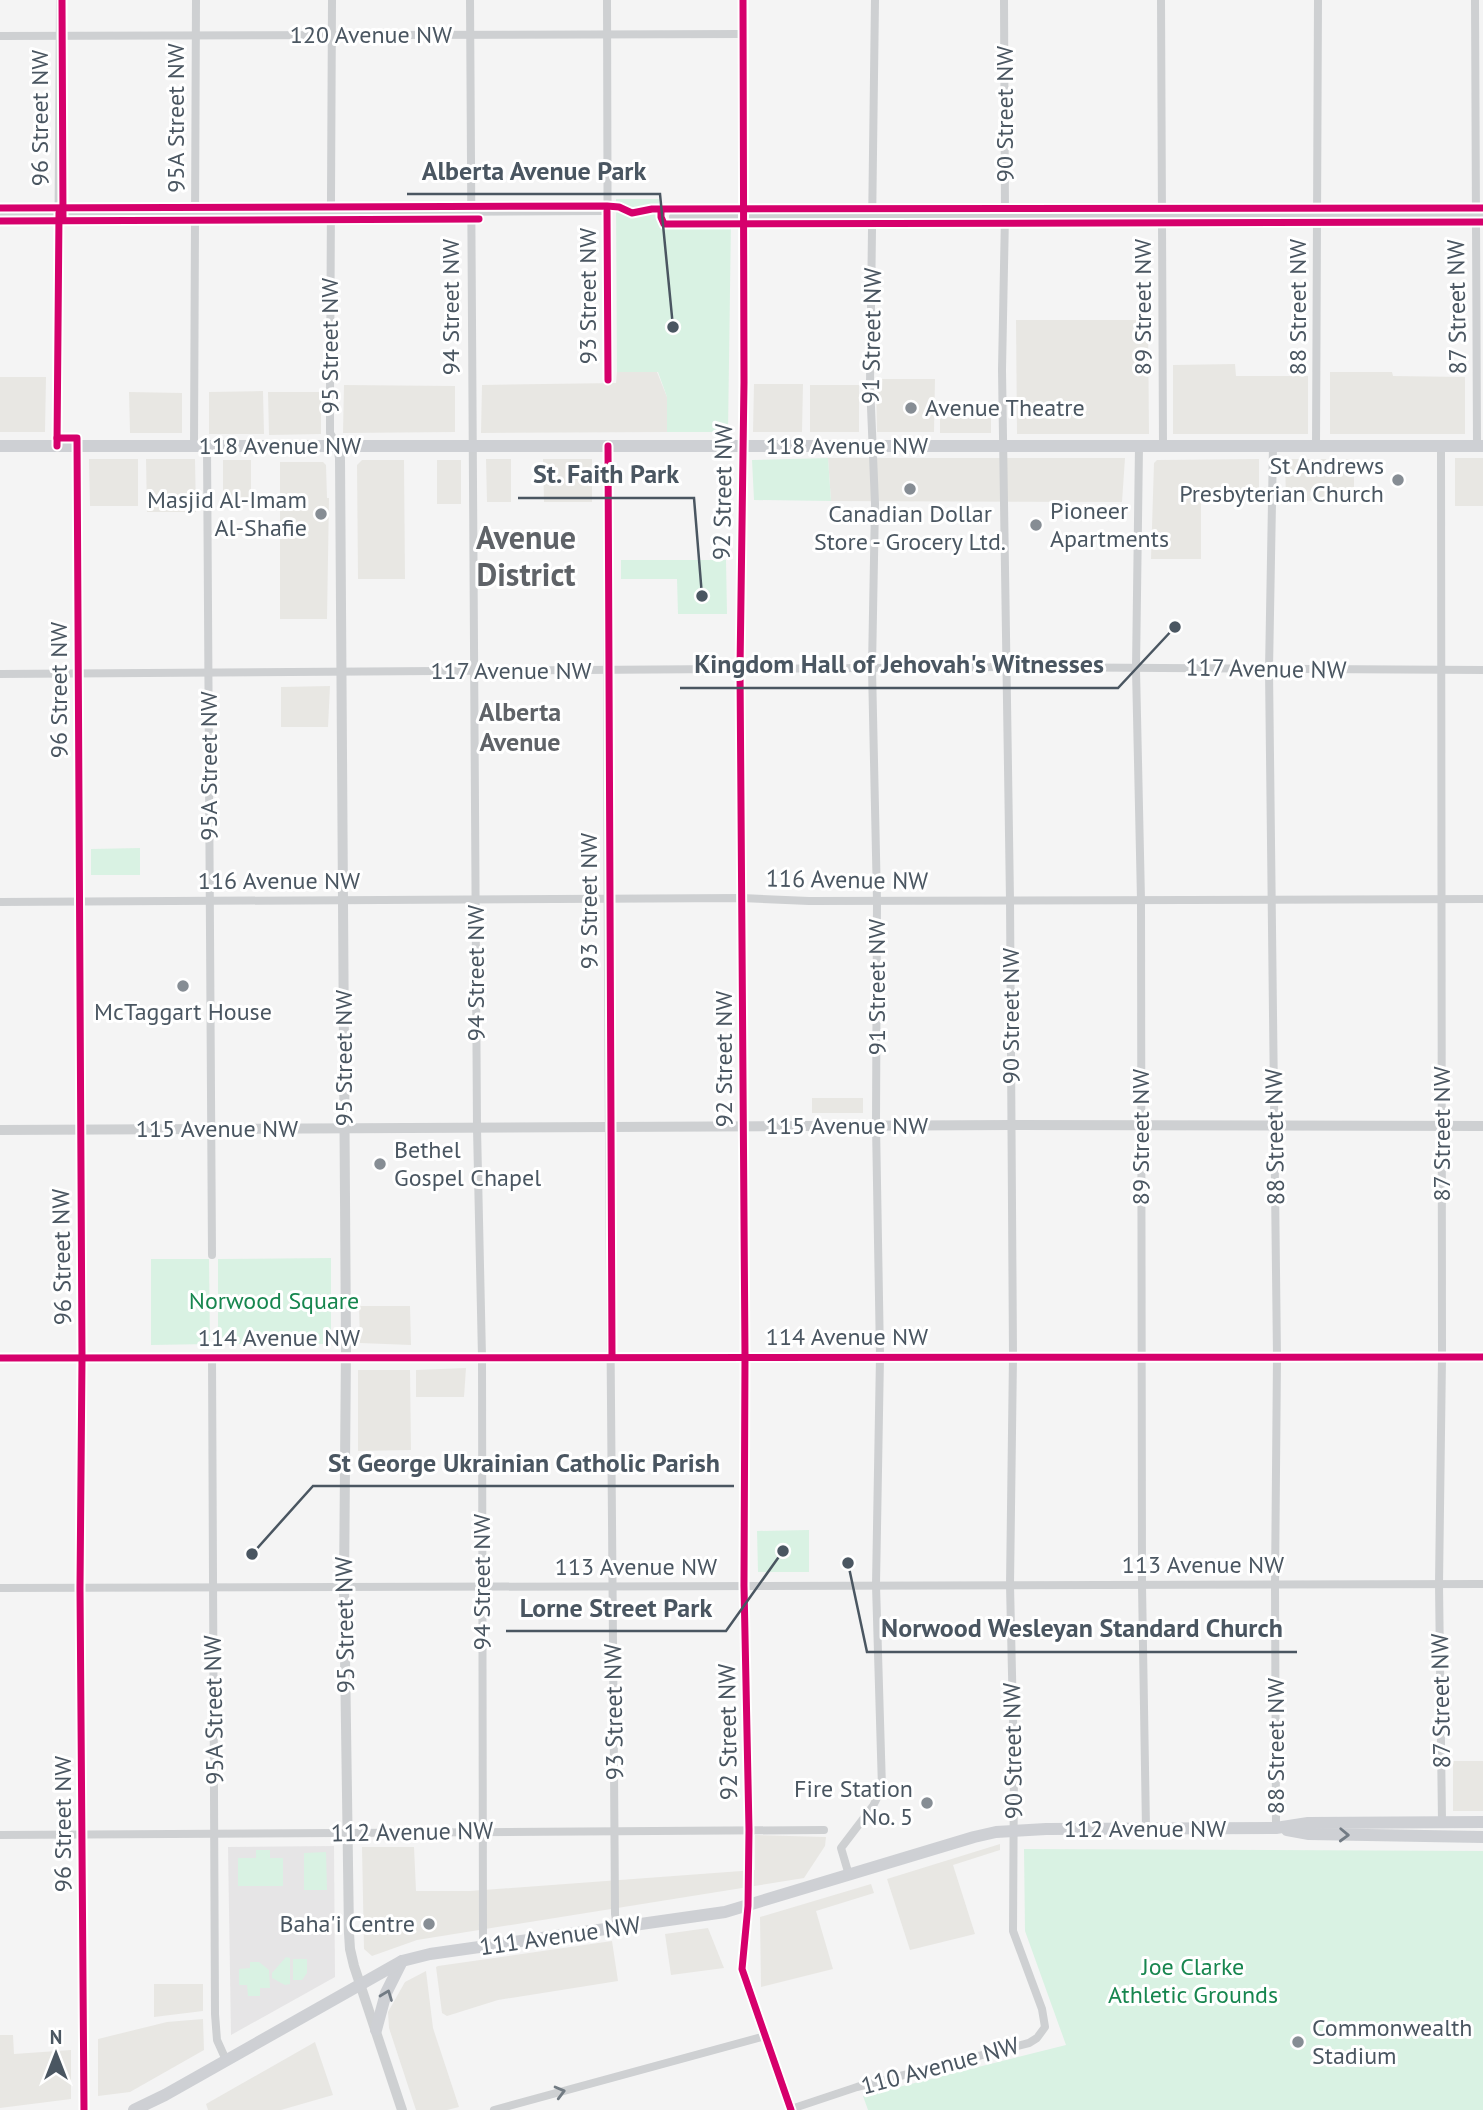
<svg xmlns="http://www.w3.org/2000/svg" width="1483" height="2110" font-family="'PT Sans',sans-serif">
<style>
.commercial{fill:#e8e7e3}
.education{fill:#e6e5e6}
.green{fill:#d9f2e3}
.lines{fill:none;stroke-linecap:round;stroke-linejoin:round}
.minor{stroke:#ced0d2;stroke-width:8}
.tertiary{stroke:#ced0d2;stroke-width:10}
.secondary{stroke:#ced0d4;stroke-width:12}
.cycleway-casing{stroke:#fff;stroke-width:11}
.cycleway{stroke:#d6006c;stroke-width:7}
.oneway{stroke:#727b84}
.oneway2{stroke:#727b83}
.poi-dot{fill:#868d94;stroke:#fff;stroke-width:2.5}
.labels{text-anchor:middle;stroke-width:6;stroke-linejoin:round;paint-order:stroke}
.street-label{font-size:24px;fill:#4a5661;stroke:#fff}
.poi-label{font-size:24px;fill:#4a5661;stroke:#fff;text-anchor:start}
.park-label{font-size:24px;fill:#17864f;stroke:#fff}
.neighbourhood-label{font-size:26px;font-weight:bold;fill:#5f6368;stroke:#fff}
.district-label{font-size:32px;font-weight:bold;fill:#5f6368;stroke:#fff}
.leader{fill:none;stroke:#4a5661;stroke-width:2.5}
.callout-dot{fill:#4a5661;stroke:#fff;stroke-width:2.5}
.callout-label{font-size:26px;text-anchor:middle;font-weight:bold;fill:#4a5661;stroke:#fff;stroke-width:6;stroke-linejoin:round;paint-order:stroke}
</style>
<rect width="100%" height="100%" fill="#f4f4f4"/>
<g class="commercial">
<path d="M1016,320H1148L1149,434H1017Z"/>
<path d="M1235,364L1236,376H1308V434H1173V365Z"/>
<path d="M617,372H657L667,397V432L481,433L482,385L616,383Z"/>
<path d="M1330,372H1392L1393,376L1465,377V434H1330Z"/>
<path d="M0,377H46L45,432H0Z"/>
<path d="M876,379H935L934,432H877Z"/>
<path d="M754,384H803L802,432H753Z"/>
<path d="M344,385L455,386V432L343,433Z"/>
<rect x="810" y="385" width="49" height="47"/>
<path d="M263,391L264,434H209V392Z"/>
<path d="M129,392L182,393V433H130Z"/>
<path d="M268,392H321V434L269,435Z"/>
<path d="M940,417L991,418V433H940Z"/>
<path d="M828,458H1125L1122,502L831,501Z"/>
<rect x="1455" y="458" width="28" height="48"/>
<path d="M89,459H138V506H90Z"/>
<path d="M146,459H195L196,512H147Z"/>
<path d="M486,459H511V502H487Z"/>
<path d="M543,459H592V502H544Z"/>
<path d="M1259,459V502L1201,501V559H1151L1154,463L1157,460Z"/>
<path d="M1285,459H1354V500L1286,501Z"/>
<rect x="223" y="460" width="28" height="44"/>
<path d="M362,460H404L405,579H358L357,465Z"/>
<rect x="437" y="460" width="24" height="44"/>
<path d="M280,462H323L326,465L327,498H329L327,619H280Z"/>
<path d="M330,686L328,727H281V687Z"/>
<rect x="812" y="1098" width="51" height="15"/>
<path d="M359,1306H410L411,1345L360,1343Z"/>
<path d="M466,1368L464,1397H416V1370Z"/>
<path d="M358,1370H410L411,1450L358,1451Z"/>
<rect x="1453" y="1761" width="30" height="50"/>
<path d="M755,1835L826,1837L825,1846L804,1878L417,1940L372,1956L364,1949L362,1847H414L416,1891H470L755,1870Z"/>
<path d="M1000,1844V1850L953,1865L975,1934L910,1950L887,1879Z"/>
<path d="M871,1884L874,1893L816,1911L833,1969L761,1987L760,1917Z"/>
<path d="M708,1928L724,1968L671,1975L665,1934Z"/>
<path d="M612,1941L618,1981L498,2000L447,2016L442,2013L436,1967L438,1966Z"/>
<path d="M426,1971L433,2028L459,2107L447,2110H416L389,2028L388,2012L405,1982Z"/>
<path d="M154,1984H203V2011L154,2017Z"/>
<path d="M203,2019L204,2050L130,2092L98,2096V2039L167,2022Z"/>
<path d="M0,2035H13L14,2054L71,2050V2099L0,2108Z"/>
<path d="M315,2042L333,2095L281,2110H208L206,2104Z"/>
</g>
<path class="education" d="M334,1846L335,1977L231,2035L228,1847Z"/>
<g class="green">
<path d="M616,199H659V219L731,220L728,432H667V397L658,372H617Z"/>
<path d="M828,458L831,501L754,500L752,460Z"/>
<path d="M621,560H726L727,614H678L677,579H621Z"/>
<path d="M140,848V875H91V849Z"/>
<path d="M331,1258V1338L325,1344H218V1259Z"/>
<path d="M151,1259H209L210,1344L151,1345Z"/>
<path d="M809,1530V1572H758L757,1531Z"/>
<path d="M1024,1849L1483,1851V2110H868L863,2096L1066,2045L1025,1931Z"/>
<path d="M256,1850H270V1858H283V1886H238V1858H256Z"/>
<path d="M326,1852L327,1890H304V1853Z"/>
<path d="M286,1957L290,1958V1984L285,1985L272,1978V1973Z"/>
<path d="M293,1959H307V1973L302,1980H293Z"/>
<path d="M250,1962H259L269,1970L270,1988H260V1996H248L247,1985H239V1969L250,1968Z"/>
</g>
<g class="lines">
<g class="minor">
<path d="M332,0L330,396V433L338,446"/>
<path d="M470,0L477,1128L482,1357L483,1946"/>
<path d="M607,0L608,380"/>
<path d="M743,0V446"/>
<path d="M1161,0L1163,446"/>
<path d="M1475,0L1477,446"/>
<path d="M0,36L742,34"/>
<path d="M0,214L607,211"/>
<path d="M673,217L1483,215"/>
<path d="M57,446L60,0"/>
<path d="M77,446L82,1358L80,1588L84,2110"/>
<path d="M194,446L196,0"/>
<path d="M207,446L212,1255"/>
<path d="M608,446C605,935 612,1425 615,1914L617,1928"/>
<path d="M1139,446L1136,669L1141,900L1142,1585L1146,1829"/>
<path d="M1273,446L1269,670L1277,1357L1275,1585L1276,1828"/>
<path d="M1316,446L1318,0"/>
<path d="M1441,446L1442,1357L1439,1584L1442,1822"/>
<path d="M0,674L1006,667L1483,670"/>
<path d="M0,902L742,898L809,901L1483,899"/>
<path d="M0,1358L1483,1357"/>
<path d="M212,1358L215,2014L217,2040L226,2060"/>
<path d="M0,1588L1483,1584"/>
<path d="M0,1835L824,1830"/>
<path d="M849,1875L841,1848L873,1806L882,1788L876,1585L880,1356L876,1125L877,901L872,668L875,504L870,383L875,0"/>
<path d="M791,2109L857,2087L1029,2043L1037,2038L1045,2027L1042,2009L1013,1931L1014,1762L1010,1585L1013,1356L1010,900L1002,370L1005,215L1004,0"/>
<path d="M494,2110L765,2036"/>
</g>
<g class="tertiary">
<path d="M338,446L340,458L346,1347L344,1587L349,1933L350,1949L354,1966L402,2110"/>
<path d="M743,446L740,669L745,1356L744,1586L749,1830L748,1906L742,1969L791,2110"/>
<path d="M0,1130L1011,1125L1483,1126"/>
</g>
<g class="secondary">
<path d="M0,446H1483"/>
<path d="M1287,1830L1309,1834L1483,1837"/>
<path d="M376,2030L386,1993L402,1961"/>
<path d="M134,2110L165,2095L402,1961L430,1954L725,1912L974,1837L996,1832L1046,1829L1276,1828L1308,1823L1483,1822"/>
</g>
<g class="cycleway-casing">
<g id="cycleway">
<path d="M62,0L63,217"/>
<path d="M743,0L744,382L740,669L745,1356L744,1586L749,1830L748,1906L742,1969L791,2110"/>
<path d="M0,208L607,206L619,207L632,213L652,209L1483,208"/>
<path d="M661,210V217L664,224L1483,222"/>
<path d="M607,211L608,380"/>
<path d="M0,221L479,219"/>
<path d="M57,438H77L82,1358L80,1588L84,2110"/>
<path d="M57,446L59,213"/>
<path d="M608,446L612,1356"/>
<path d="M0,1358L1483,1357"/>
</g>
</g>
<use href="#cycleway" class="cycleway"/>
</g>
<defs><path id="oneway-chevron" d="M-2-3.5L2.5 0L-2 3.5" fill="none" stroke-width="1.6" stroke-linecap="round" stroke-linejoin="round" transform="scale(1.75)"/></defs>
<g class="oneway">
<use href="#oneway-chevron" transform="translate(1344 1835) rotate(2)"/>
<use href="#oneway-chevron" transform="translate(387 1995) rotate(-69)"/>
</g>
<use class="oneway2" href="#oneway-chevron" transform="translate(560 2092) rotate(-15)"/>
<g class="poi-dot">
<circle cx="911" cy="408" r="7"/>
<circle cx="1398" cy="480" r="7"/>
<circle cx="910" cy="489" r="7"/>
<circle cx="321" cy="514" r="7"/>
<circle cx="1036" cy="525" r="7"/>
<circle cx="183" cy="986" r="7"/>
<circle cx="380" cy="1164" r="7"/>
<circle cx="927" cy="1803" r="7"/>
<circle cx="429" cy="1924" r="7"/>
<circle cx="1298" cy="2042" r="7"/>
</g>
<g class="labels">
<g class="street-label">
<text x="371" y="43">120 Avenue NW</text>
<text transform="translate(1005 114) rotate(-90)" y="8">90 Street NW</text>
<text transform="translate(40 118) rotate(-90)" y="8">96 Street NW</text>
<text transform="translate(176 118) rotate(-90)" y="8">95A Street NW</text>
<text transform="translate(588 296) rotate(-90)" y="8">93 Street NW</text>
<text transform="translate(451 307) rotate(-90)" y="8">94 Street NW</text>
<text transform="translate(1143 307) rotate(-90)" y="8">89 Street NW</text>
<text transform="translate(1298 307) rotate(-90)" y="8">88 Street NW</text>
<text transform="translate(1457 307) rotate(-91)" y="8">87 Street NW</text>
<text transform="translate(872 336) rotate(-89)" y="8">91 Street NW</text>
<text transform="translate(330 346) rotate(-90)" y="8">95 Street NW</text>
<text x="280" y="454">118 Avenue NW</text>
<text x="847" y="454">118 Avenue NW</text>
<text transform="translate(723 492) rotate(-89)" y="8">92 Street NW</text>
<text transform="translate(1266 669) rotate(1)" y="8">117 Avenue NW</text>
<text x="511" y="679">117 Avenue NW</text>
<text transform="translate(59 690) rotate(-90)" y="8">96 Street NW</text>
<text transform="translate(209 766) rotate(-90)" y="8">95A Street NW</text>
<text transform="translate(847 880) rotate(1)" y="8">116 Avenue NW</text>
<text x="279" y="889">116 Avenue NW</text>
<text transform="translate(589 901) rotate(-90)" y="8">93 Street NW</text>
<text transform="translate(476 973) rotate(-90)" y="8">94 Street NW</text>
<text transform="translate(877 987) rotate(-90)" y="8">91 Street NW</text>
<text transform="translate(1011 1016) rotate(-90)" y="8">90 Street NW</text>
<text transform="translate(344 1058) rotate(-90)" y="8">95 Street NW</text>
<text transform="translate(724 1059) rotate(-90)" y="8">92 Street NW</text>
<text x="847" y="1134">115 Avenue NW</text>
<text x="217" y="1137">115 Avenue NW</text>
<text transform="translate(1442 1134) rotate(-90)" y="8">87 Street NW</text>
<text transform="translate(1141 1137) rotate(-90)" y="8">89 Street NW</text>
<text transform="translate(1275 1137) rotate(-91)" y="8">88 Street NW</text>
<text transform="translate(62 1257) rotate(-91)" y="8">96 Street NW</text>
<text x="847" y="1345">114 Avenue NW</text>
<text x="279" y="1346">114 Avenue NW</text>
<text x="1203" y="1573">113 Avenue NW</text>
<text x="636" y="1575">113 Avenue NW</text>
<text transform="translate(482 1582) rotate(-90)" y="8">94 Street NW</text>
<text transform="translate(345 1625) rotate(-91)" y="8">95 Street NW</text>
<text transform="translate(1441 1701) rotate(-91)" y="8">87 Street NW</text>
<text transform="translate(214 1710) rotate(-91)" y="8">95A Street NW</text>
<text transform="translate(614 1712) rotate(-91)" y="8">93 Street NW</text>
<text transform="translate(728 1732) rotate(-91)" y="8">92 Street NW</text>
<text transform="translate(1276 1746) rotate(-90)" y="8">88 Street NW</text>
<text transform="translate(1013 1751) rotate(-91)" y="8">90 Street NW</text>
<text transform="translate(63 1824) rotate(-90)" y="8">96 Street NW</text>
<text x="1145" y="1837">112 Avenue NW</text>
<text transform="translate(412 1832) rotate(-1)" y="8">112 Avenue NW</text>
<text transform="translate(560 1936) rotate(-8)" y="8">111 Avenue NW</text>
<text transform="translate(940 2066) rotate(-15)" y="8">110 Avenue NW</text>
</g>
<g class="poi-label">
<text x="925" y="416">Avenue Theatre</text>
<text x="1384" y="474" text-anchor="end">St Andrews<tspan x="1384" dy="28">Presbyterian Church</tspan></text>
<text x="307" y="508" text-anchor="end">Masjid Al-Imam<tspan x="307" dy="28">Al-Shafie</tspan></text>
<text x="1050" y="519">Pioneer<tspan x="1050" dy="28">Apartments</tspan></text>
<text x="910" y="522" text-anchor="middle">Canadian Dollar<tspan x="910" dy="28">Store - Grocery Ltd.</tspan></text>
<text x="183" y="1020" text-anchor="middle">McTaggart House</text>
<text x="394" y="1158">Bethel<tspan x="394" dy="28">Gospel Chapel</tspan></text>
<text x="913" y="1797" text-anchor="end">Fire Station<tspan x="913" dy="28">No. 5</tspan></text>
<text x="415" y="1932" text-anchor="end">Baha'i Centre</text>
<text x="1312" y="2036">Commonwealth<tspan x="1312" dy="28">Stadium</tspan></text>
</g>
<g class="park-label">
<text x="274" y="1309">Norwood Square</text>
<text x="1193" y="1975">Joe Clarke<tspan x="1193" dy="28">Athletic Grounds</tspan></text>
</g>
<g class="neighbourhood-label">
<text x="520" y="721">Alberta<tspan x="520" dy="30">Avenue</tspan></text>
</g>
<g class="district-label">
<text x="526" y="549">Avenue<tspan x="526" dy="37">District</tspan></text>
</g>
</g>
<path class="leader" d="M673 327L660 194H407M702 596L694 498H518M1175 627L1118 688H680M252 1554L313 1486H734M783 1551L726 1631H506M848 1563L867 1652H1297"/>
<g class="callout-dot">
<circle cx="673" cy="327" r="7"/>
<circle cx="702" cy="596" r="7"/>
<circle cx="1175" cy="627" r="7"/>
<circle cx="252" cy="1554" r="7"/>
<circle cx="783" cy="1551" r="7"/>
<circle cx="848" cy="1563" r="7"/>
</g>
<g class="callout-label">
<text x="534" y="180">Alberta Avenue Park</text>
<text x="606" y="483">St. Faith Park</text>
<text x="899" y="673">Kingdom Hall of Jehovah's Witnesses</text>
<text x="524" y="1472">St George Ukrainian Catholic Parish</text>
<text x="616" y="1617">Lorne Street Park</text>
<text x="1082" y="1637">Norwood Wesleyan Standard Church</text>
</g>
<g transform="translate(56 2054)" stroke="#ffffff" stroke-width="5" paint-order="stroke">
<path d="M0-5L12 26L0 18L-12 26Z" fill="#4a5661"/>
<text y="-10" font-size="19" font-weight="bold" text-anchor="middle" fill="#4a5661">N</text>
</g>
</svg>
